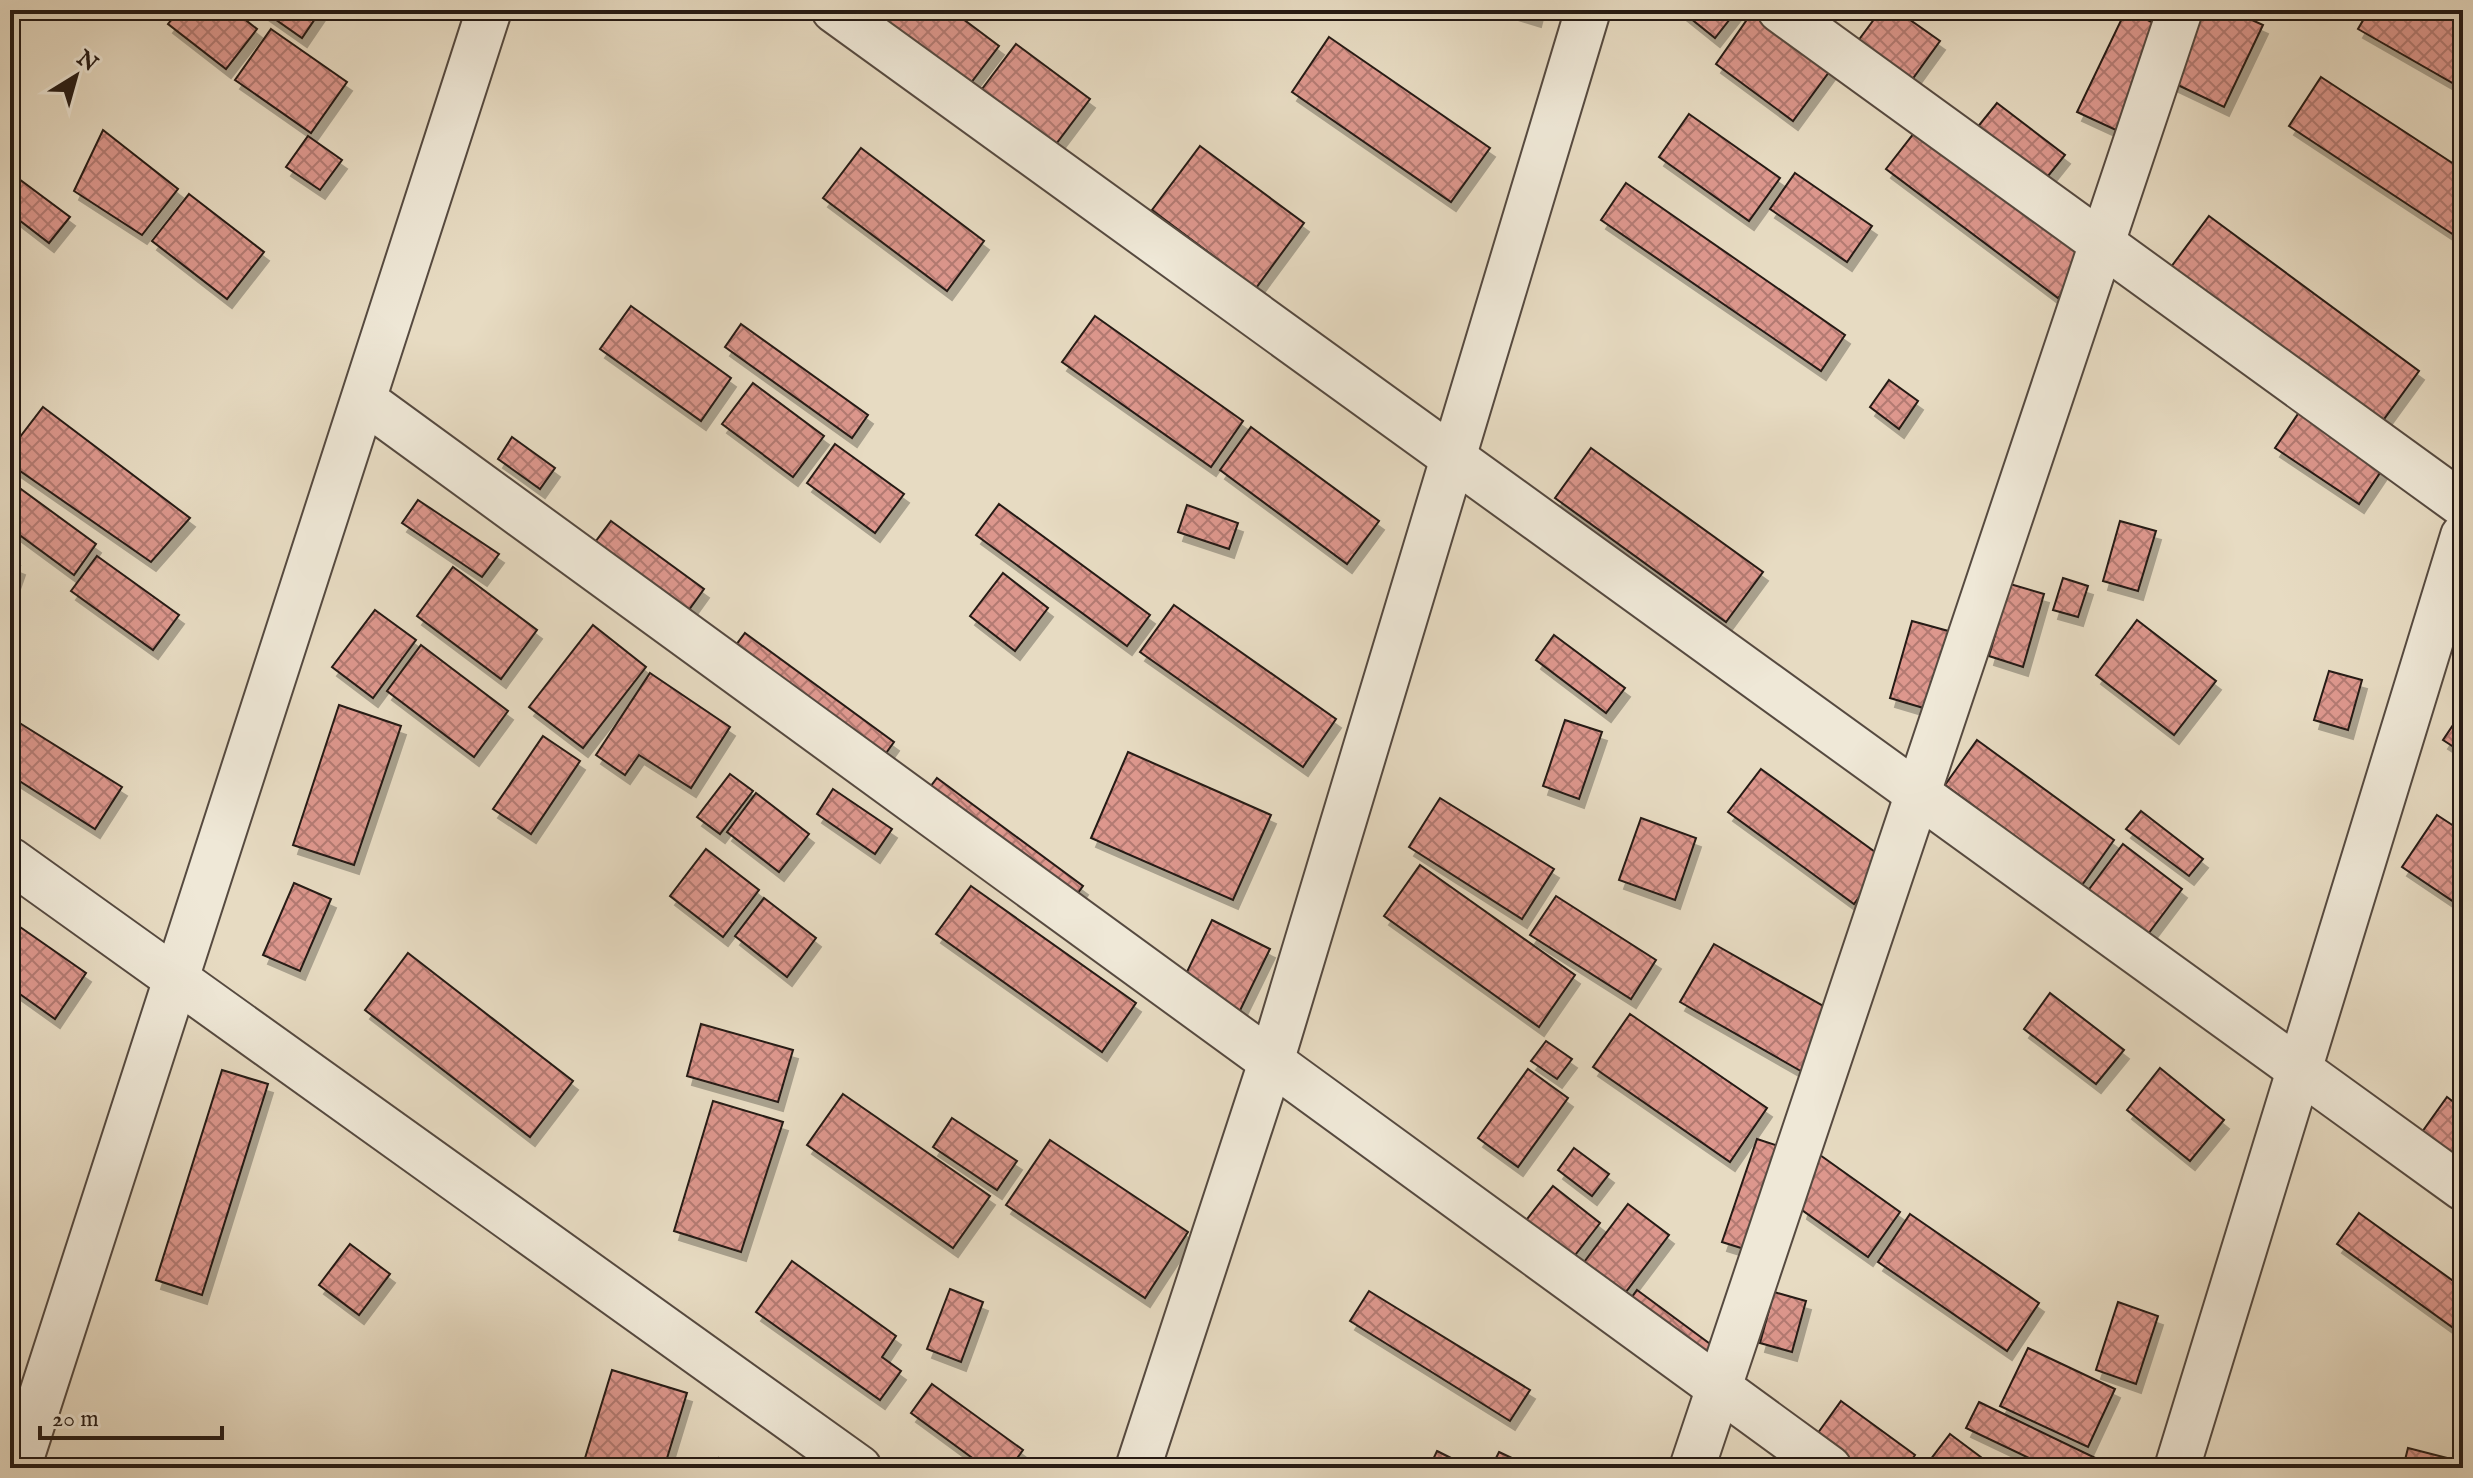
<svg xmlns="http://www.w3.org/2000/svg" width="2473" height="1478" font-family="'IM FELL English',serif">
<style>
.building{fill:url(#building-cross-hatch);stroke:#251a14;stroke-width:2;filter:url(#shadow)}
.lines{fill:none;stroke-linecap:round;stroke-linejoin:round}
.street-casing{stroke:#564a40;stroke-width:48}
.street{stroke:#efe8d7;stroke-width:44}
</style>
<defs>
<pattern id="building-cross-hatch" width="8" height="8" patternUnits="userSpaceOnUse" patternTransform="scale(2)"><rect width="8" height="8" fill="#dd978d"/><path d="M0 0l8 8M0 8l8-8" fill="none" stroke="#b37a72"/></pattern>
<filter id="shadow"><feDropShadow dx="5" dy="9" stdDeviation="0" flood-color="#0004"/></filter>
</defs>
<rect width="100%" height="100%" fill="#e7dbc2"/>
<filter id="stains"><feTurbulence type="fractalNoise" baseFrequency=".0025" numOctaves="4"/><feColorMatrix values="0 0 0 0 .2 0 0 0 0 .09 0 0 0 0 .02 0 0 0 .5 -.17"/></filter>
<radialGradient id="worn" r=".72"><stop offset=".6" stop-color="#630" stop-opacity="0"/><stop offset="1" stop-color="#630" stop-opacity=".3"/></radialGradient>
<g class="building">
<path d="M179,10H233L257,29L226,69L168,24Z"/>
<path d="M262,10H321L302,38Z"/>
<path d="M863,10H951L999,46L967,88Z"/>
<path d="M1510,10H1538L1536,18Z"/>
<path d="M1680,10H1737L1715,38Z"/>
<path d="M1881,10H1896L1940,41L1906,88L1852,49Z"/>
<path d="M2126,10L2167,29L2118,131L2077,112Z"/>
<path d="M2197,10H2230L2263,25L2224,107L2165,79Z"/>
<path d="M2369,10H2463V89L2358,29Z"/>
<path d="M1753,11L1832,68L1793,121L1716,64Z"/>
<path d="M271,29L347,82L311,133L235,80Z"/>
<path d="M1329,37L1490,148L1451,202L1292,92Z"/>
<path d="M1016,44L1090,99L1050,152L976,97Z"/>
<path d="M2321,77L2463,170V241L2289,126Z"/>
<path d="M1997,103L2065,155L2044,181L1976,129Z"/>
<path d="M1689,114L1780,178L1749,221L1659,157Z"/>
<path d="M1918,128L2090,256L2058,298L1886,169Z"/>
<path d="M103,130L178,189L142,235L74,191Z"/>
<path d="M308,136L342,160L320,190L286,167Z"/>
<path d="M1200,146L1304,223L1256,288L1152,210Z"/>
<path d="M861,148L984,241L947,291L823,198Z"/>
<path d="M11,173L70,217L49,243L10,213Z"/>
<path d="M1795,173L1872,226L1847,262L1770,209Z"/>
<path d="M1626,183L1845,335L1821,371L1601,220Z"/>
<path d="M189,194L264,252L227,299L152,241Z"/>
<path d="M2209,216L2419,371L2379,426L2168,271Z"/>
<path d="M631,306L731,378L701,421L600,349Z"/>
<path d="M1095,316L1243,421L1211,467L1062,362Z"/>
<path d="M741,324L868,415L852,438L725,347Z"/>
<path d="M1889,380L1918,401L1899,429L1870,407Z"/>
<path d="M753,383L824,436L793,477L722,424Z"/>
<path d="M43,407L190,518L151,562L10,464V450Z"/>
<path d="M2302,408L2386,464L2359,504L2275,448Z"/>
<path d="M1251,427L1379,521L1347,564L1220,470Z"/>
<path d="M512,437L555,468L540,489L498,459Z"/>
<path d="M835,444L904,494L875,533L807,483Z"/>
<path d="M1591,448L1763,572L1726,622L1555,498Z"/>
<path d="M10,481L96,544L74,575L10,528Z"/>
<path d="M418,500L499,554L482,577L402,523Z"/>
<path d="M999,504L1150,615L1127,646L976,535Z"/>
<path d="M1187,505L1238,523L1229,549L1178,532Z"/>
<path d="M611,521L704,589L668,639L575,569Z"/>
<path d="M2120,521L2156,531L2138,591L2103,581Z"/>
<path d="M97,556L179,615L153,650L71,591Z"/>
<path d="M10,562L20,566L10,595Z"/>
<path d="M453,567L537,630L501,679L417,616Z"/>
<path d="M1003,573L1048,608L1015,651L970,616Z"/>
<path d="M2063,578L2088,586L2078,617L2053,610Z"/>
<path d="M2010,584L2044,594L2023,667L1989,656Z"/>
<path d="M1174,605L1336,719L1303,767L1140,652Z"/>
<path d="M375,610L416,640L373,698L332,667Z"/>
<path d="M2137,620L2216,681L2174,735L2096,675Z"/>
<path d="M1912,621L1963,635L1940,713L1890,698Z"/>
<path d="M593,625L646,667L583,748L529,707Z"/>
<path d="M745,633L894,742L871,774L721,665Z"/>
<path d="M1554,635L1625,688L1606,713L1536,660Z"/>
<path d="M421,645L508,711L474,757L387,691Z"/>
<path d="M2329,671L2362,680L2348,730L2314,720Z"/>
<path d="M650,673L730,727L691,788L639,755L625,775L596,755Z"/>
<path d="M339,705L401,726L354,865L293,845Z"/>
<path d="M2463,710V753L2443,740Z"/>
<path d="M10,717L122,787L95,829L10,775Z"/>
<path d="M1565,720L1602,732L1579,799L1543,786Z"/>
<path d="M543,736L580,761L531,834L493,809Z"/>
<path d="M1977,740L2114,840L2082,885L1945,785Z"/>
<path d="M1128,752L1271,815L1233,900L1091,838Z"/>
<path d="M1761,769L1886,860L1854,904L1728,812Z"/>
<path d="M730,774L753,791L720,834L697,817Z"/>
<path d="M937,778L1083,886L1061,916L915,807Z"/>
<path d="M833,789L892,829L875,854L817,814Z"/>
<path d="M756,793L809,834L779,872L727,832Z"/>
<path d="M1440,798L1554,869L1522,919L1409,847Z"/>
<path d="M2141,811L2203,859L2189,876L2126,829Z"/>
<path d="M2437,815L2463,832V908L2402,867Z"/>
<path d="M1641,818L1696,838L1675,900L1619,880Z"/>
<path d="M2123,844L2182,889L2145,938L2087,892Z"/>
<path d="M706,849L759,890L723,937L670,896Z"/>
<path d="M1420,865L1575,975L1539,1027L1384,916Z"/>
<path d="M294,883L331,899L300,971L263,955Z"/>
<path d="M971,886L1136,1003L1102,1052L936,934Z"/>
<path d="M1556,896L1656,960L1631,999L1530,935Z"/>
<path d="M764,898L816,938L787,977L735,936Z"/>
<path d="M10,920L86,973L55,1019L10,987Z"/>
<path d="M1212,920L1270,949L1228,1035L1170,1007Z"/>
<path d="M1714,944L1839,1015L1806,1074L1680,1002Z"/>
<path d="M408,953L573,1081L530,1137L365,1010Z"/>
<path d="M2050,993L2124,1050L2096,1084L2024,1029Z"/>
<path d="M1630,1014L1767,1108L1730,1162L1593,1067Z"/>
<path d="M701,1024L793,1050L778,1102L687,1076Z"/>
<path d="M1546,1041L1572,1059L1557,1079L1531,1061Z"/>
<path d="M2160,1068L2224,1120L2190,1161L2127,1110Z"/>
<path d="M1528,1069L1568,1098L1518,1167L1478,1138Z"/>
<path d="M222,1070L268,1084L202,1295L156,1280Z"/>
<path d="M843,1094L990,1196L953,1248L807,1145Z"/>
<path d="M2447,1097L2463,1109L2462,1162L2422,1132Z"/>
<path d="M713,1101L783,1122L741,1252L674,1231Z"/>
<path d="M952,1118L1017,1161L997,1190L933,1147Z"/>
<path d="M1757,1139L1791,1150L1757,1253L1722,1242Z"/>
<path d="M1050,1140L1188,1232L1145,1298L1006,1205Z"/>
<path d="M1574,1148L1609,1174L1592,1196L1558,1170Z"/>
<path d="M1820,1155L1900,1212L1868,1257L1802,1210Z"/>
<path d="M1553,1186L1600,1223L1565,1268L1517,1232Z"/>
<path d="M1628,1204L1669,1235L1610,1313L1569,1282Z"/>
<path d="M2359,1213L2463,1288V1335L2337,1244Z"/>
<path d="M1910,1214L2039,1303L2007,1351L1878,1262Z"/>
<path d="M350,1244L390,1274L359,1315L319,1285Z"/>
<path d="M792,1261L896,1336L882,1357L901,1371L880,1400L756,1312Z"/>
<path d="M950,1289L983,1302L961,1362L927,1349Z"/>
<path d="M1637,1290L1721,1352L1702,1379L1617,1318Z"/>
<path d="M1369,1291L1530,1390L1510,1421L1350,1321Z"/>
<path d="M1774,1292L1806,1301L1792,1352L1760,1343Z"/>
<path d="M2118,1302L2158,1316L2136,1384L2096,1370Z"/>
<path d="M2028,1348L2115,1389L2088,1447L2000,1406Z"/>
<path d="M612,1370L687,1393L664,1468H582Z"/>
<path d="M932,1384L1023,1450L1010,1468H986L911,1413Z"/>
<path d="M1841,1401L1915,1455L1906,1468H1843L1810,1444Z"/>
<path d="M1979,1402L2110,1465L2109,1468H2050L1966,1428Z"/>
<path d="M1950,1434L1986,1461L1981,1468H1924Z"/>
<path d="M2408,1448L2463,1462V1468H2403Z"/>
<path d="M1437,1451L1471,1468H1429Z"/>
<path d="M1499,1452L1533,1468H1491Z"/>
<path d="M719,1458L748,1468H716Z"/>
</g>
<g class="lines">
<g class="street-casing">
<g id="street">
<path d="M834,10L2463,1188"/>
<path d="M1780,10L2463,505"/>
<path d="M365,401L1829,1468"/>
<path d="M10,860L859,1468"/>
<path d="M18,1468L489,10"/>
<path d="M1138,1468L1271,1062L1588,10"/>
<path d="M1692,1468L2180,10"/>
<path d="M2177,1468L2463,536"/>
</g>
</g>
<use href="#street" class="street"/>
</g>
<rect width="2473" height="1478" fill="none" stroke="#e7dbc2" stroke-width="40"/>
<rect x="12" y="12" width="2449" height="1454" fill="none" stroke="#251a14" stroke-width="4"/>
<rect x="20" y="20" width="2433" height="1438" fill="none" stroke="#251a14" stroke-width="2"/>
<g transform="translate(76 76) rotate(37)" stroke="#efe8d7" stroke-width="6" paint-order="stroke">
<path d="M0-6L14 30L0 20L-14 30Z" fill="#251a14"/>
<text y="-12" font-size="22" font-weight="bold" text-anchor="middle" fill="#251a14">N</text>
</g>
<path d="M40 1426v12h182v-12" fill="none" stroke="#251a14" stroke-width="4"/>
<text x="52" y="1426" font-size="24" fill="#251a14" stroke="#efe8d7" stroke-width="6" paint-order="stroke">20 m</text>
<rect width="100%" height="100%" filter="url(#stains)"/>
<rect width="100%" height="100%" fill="url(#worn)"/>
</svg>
